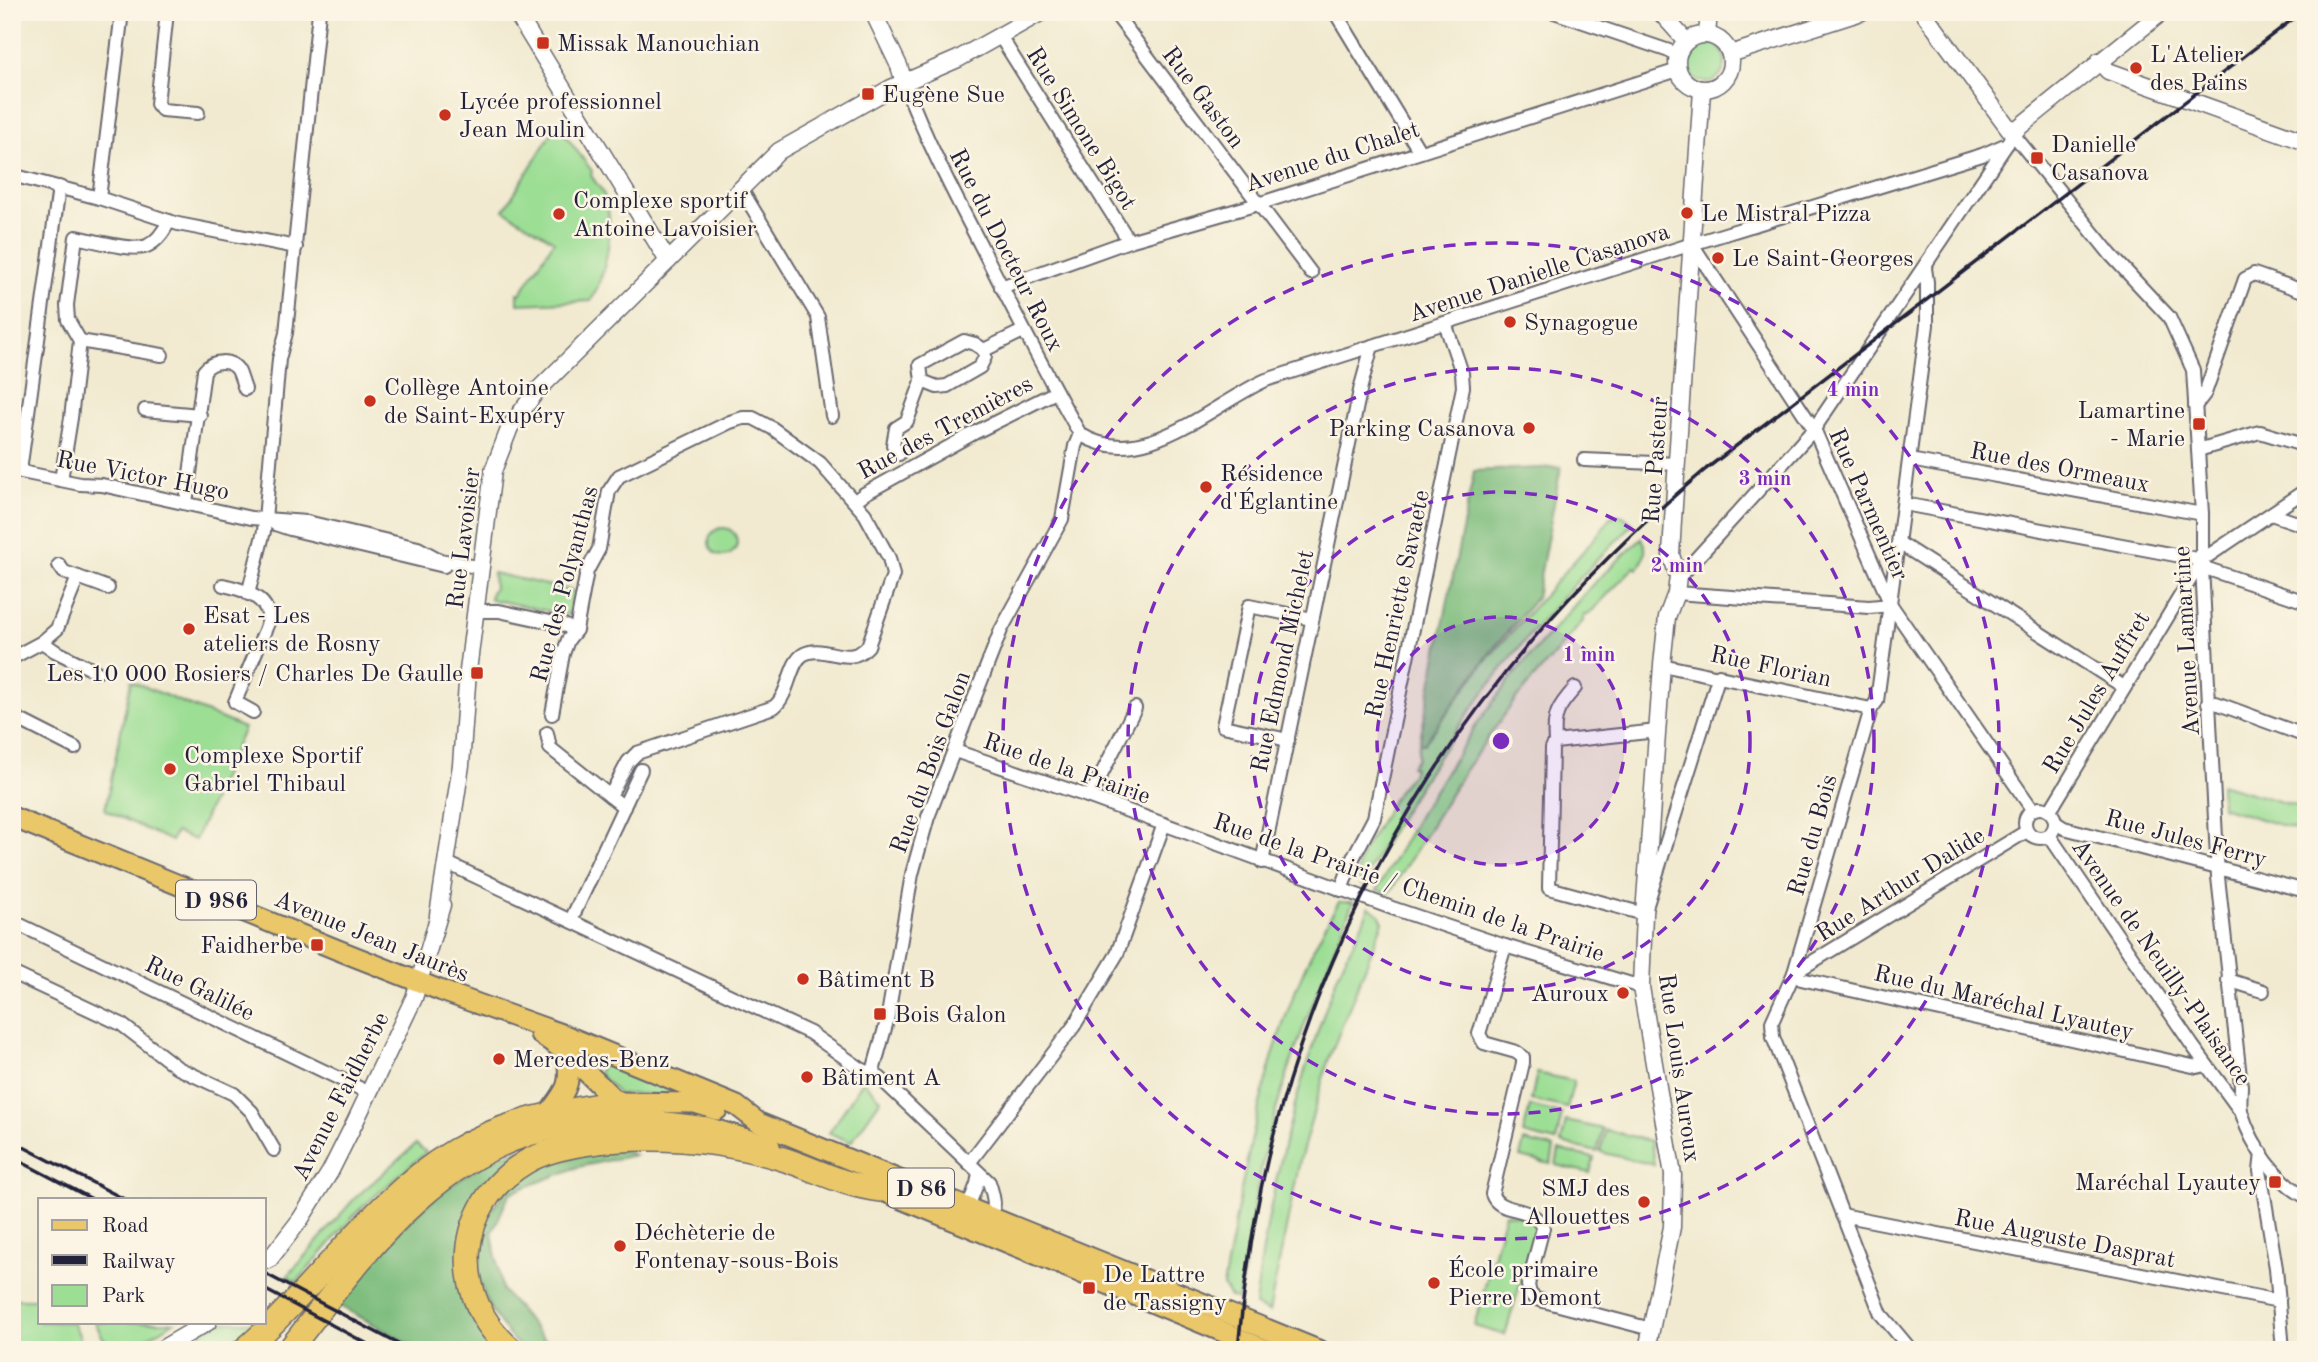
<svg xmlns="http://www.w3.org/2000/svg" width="2318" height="1362" font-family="'Old Standard TT',serif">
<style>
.green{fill:#9dde95;stroke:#608068;stroke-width:2}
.forest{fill:#7ebd7e;stroke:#50705c;stroke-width:2}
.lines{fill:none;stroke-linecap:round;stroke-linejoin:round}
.minor-casing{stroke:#6a686f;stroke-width:16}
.tertiary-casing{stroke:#6a686f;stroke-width:19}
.primary-casing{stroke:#6a686f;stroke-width:23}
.motorway-casing{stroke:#6a686f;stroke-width:26}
.minor{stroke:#fff;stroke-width:12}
.tertiary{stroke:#fff;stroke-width:16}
.primary{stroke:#eac769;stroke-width:19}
.motorway{stroke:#eac769;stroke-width:23}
.rail{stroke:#22223b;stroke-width:3.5}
.ring{fill:none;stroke:#7b2cbf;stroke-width:3.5;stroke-dasharray:12 9}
.poi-dot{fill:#c8321e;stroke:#fcf5e5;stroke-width:2.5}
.labels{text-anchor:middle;stroke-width:5;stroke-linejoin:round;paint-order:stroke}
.shield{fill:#fcf5e5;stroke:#63616e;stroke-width:2}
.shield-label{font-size:23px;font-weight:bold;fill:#22223b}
.poi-label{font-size:24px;fill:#22223b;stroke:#fcf5e5;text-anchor:start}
.street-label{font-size:24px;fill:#22223b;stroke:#fcf5e5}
.centre{fill:#7b2cbf;stroke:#fcf5e5;stroke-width:3.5}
.ring-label{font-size:21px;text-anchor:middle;font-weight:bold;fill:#7b2cbf;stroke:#fcf5e5;stroke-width:5;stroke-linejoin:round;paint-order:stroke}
</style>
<rect width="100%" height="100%" fill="#fcf5e5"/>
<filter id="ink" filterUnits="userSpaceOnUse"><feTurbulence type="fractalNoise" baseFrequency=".0143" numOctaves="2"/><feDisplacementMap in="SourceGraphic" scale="14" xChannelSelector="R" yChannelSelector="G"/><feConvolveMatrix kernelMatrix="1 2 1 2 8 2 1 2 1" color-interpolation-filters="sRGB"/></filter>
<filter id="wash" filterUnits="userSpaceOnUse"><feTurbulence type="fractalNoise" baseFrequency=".00686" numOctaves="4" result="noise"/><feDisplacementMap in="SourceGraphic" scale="28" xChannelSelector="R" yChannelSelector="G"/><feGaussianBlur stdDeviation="1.57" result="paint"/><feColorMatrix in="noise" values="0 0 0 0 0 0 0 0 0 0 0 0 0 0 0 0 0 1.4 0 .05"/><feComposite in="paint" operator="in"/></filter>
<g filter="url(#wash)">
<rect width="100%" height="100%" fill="#f1ead0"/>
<g class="green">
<circle cx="1705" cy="62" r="20"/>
<path d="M557,124L592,171L591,175C594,181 600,187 603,193C617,225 606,273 591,301L518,304V293L520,294L554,241L504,210Z"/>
<path d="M1617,515L1623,516L1633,524C1522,631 1434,749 1361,885L1357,872L1363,852L1399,789L1412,774L1414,767L1411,766L1417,758L1419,744H1424L1484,663L1601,531L1610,517Z"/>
<circle cx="723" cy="542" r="14"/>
<path d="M1642,538C1648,548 1645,561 1637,569L1634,567L1588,615H1584L1583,621L1515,700L1465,770L1394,886L1388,893L1377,890L1423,808L1477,724L1515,673L1593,584Z"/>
<path d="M493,573L574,591L568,615L490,599L491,592L494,589Z"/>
<path d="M131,681L244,728L195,840L176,832L171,841L105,810Z"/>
<path d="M2220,784L2306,809V833L2221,807Z"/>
<path d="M1339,902H1353C1321,982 1288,1060 1267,1143C1254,1195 1248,1248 1238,1300L1230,1297L1223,1286C1248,1155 1268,1018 1339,902Z"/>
<path d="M1369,907L1379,914L1383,922L1328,1061L1300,1160L1269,1312L1255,1306C1269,1192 1294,1093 1334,985C1343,958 1360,934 1369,907Z"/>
<path d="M609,1064L699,1095L619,1094L598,1073L602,1065Z"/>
<path d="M1537,1073L1574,1081L1567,1108L1531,1100Z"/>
<path d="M863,1081L881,1099L851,1142L829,1133Z"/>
<path d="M1530,1106L1562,1114L1556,1142L1523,1134Z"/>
<path d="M1566,1121L1603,1129L1597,1152L1561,1143Z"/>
<path d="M1606,1130L1651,1141L1654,1165L1600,1152Z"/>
<path d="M1524,1141L1554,1148L1551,1164L1520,1157Z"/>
<path d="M416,1144L426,1152L358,1211L297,1282L287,1277L354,1199Z"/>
<path d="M1559,1150L1594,1158L1590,1173L1556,1165Z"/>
<path d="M1505,1213C1518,1216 1532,1216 1536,1231L1505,1335L1474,1326Z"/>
<path d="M12,1299H40V1322H72L80,1336L78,1350H12Z"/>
<path d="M95,1322H174C155,1335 126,1351 104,1340Z"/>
<path d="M218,1322H261L229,1350H177Z"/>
</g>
<g class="forest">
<path d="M1561,467L1536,598L1489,654L1424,744H1419L1474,471Z"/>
<path d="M520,1149V1157C479,1184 462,1209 460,1258C460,1273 460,1292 465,1306C472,1322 486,1336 497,1350H421L336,1304C383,1246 446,1171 520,1149Z"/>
<path d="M621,1150L635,1155L578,1167L510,1193L492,1233L502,1290L544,1339L566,1350C554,1350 540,1352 528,1350C517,1348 508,1334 501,1325C460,1271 474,1205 533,1170C558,1155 593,1154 621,1150Z"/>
</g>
</g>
<g filter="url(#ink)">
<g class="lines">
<g class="minor-casing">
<g id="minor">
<path d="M167,12L157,104L162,110L198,113"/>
<path d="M1114,12L1311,273"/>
<path d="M1335,12L1420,152"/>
<path d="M1554,12L1678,54"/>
<path d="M1000,36L1129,241"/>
<path d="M904,82C925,138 953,192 981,246C1013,309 1045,373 1080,434C1142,474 1212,404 1266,380L1692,244L1982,155L2007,144L2013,134L2111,255L2169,317L2193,370L2202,514V567L2218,877L2241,1086C2241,1095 2239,1106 2242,1114C2252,1146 2276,1181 2306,1197"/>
<path d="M12,175L99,198L178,224L296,247"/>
<path d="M741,189L818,317L832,416"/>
<path d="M99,198L122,12"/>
<path d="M1692,244L1814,429L1891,605L2032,809"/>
<path d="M1001,287L1129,241L1258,204L1678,70"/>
<path d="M80,341L162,355"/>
<path d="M984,350L1023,331"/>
<path d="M922,381L937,387L947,386L980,367L985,357L984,350"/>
<path d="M2195,406L2205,393L2245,279L2254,274L2306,292"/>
<path d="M145,410L200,415"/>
<path d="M2198,450L2260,432L2306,446"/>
<path d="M899,454L893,445L896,428L907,421L922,381L920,365L964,341L975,344L984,350"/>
<path d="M1584,460L1678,464"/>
<path d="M1910,460L2202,514"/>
<path d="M12,470L80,484L102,485L251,518L307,522L418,548L440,560L482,568"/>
<path d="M20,471L59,187"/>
<path d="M61,480L71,418L80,341L68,320L67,305L76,237C93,240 132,252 147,246C158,241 164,231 169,221"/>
<path d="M855,501L864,494L974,433L1056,392"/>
<path d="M186,503L204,371C212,360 232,358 239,372C241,377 243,384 245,389"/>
<path d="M1904,504L2202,560"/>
<path d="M2271,514L2306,526"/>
<path d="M275,524L290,529L444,566"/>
<path d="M1899,543L2124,687"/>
<path d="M59,565L64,572L78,577"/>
<path d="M2202,567L2306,602"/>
<path d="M1678,576L1685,571L1814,429L2007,144"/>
<path d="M223,585C242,589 272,598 268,623L235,702L253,712"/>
<path d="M1676,593L1869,607L1891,605"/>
<path d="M248,594L264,531L279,359L286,333L319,12"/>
<path d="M477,611H499L564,625L575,631"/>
<path d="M42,642L57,629L78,577L108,588"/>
<path d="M12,658L42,642L55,651L97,672"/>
<path d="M1662,665L1871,709"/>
<path d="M2208,703H2216L2306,736"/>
<path d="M552,714L563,654L568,640L576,630L587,571L599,549L609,491L619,476L730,422L743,418H753L772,428L820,463L865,514L889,558L893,575L868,646C848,669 824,643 804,654C789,662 790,694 774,707L637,753L628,762L610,796L624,807"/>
<path d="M12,716L75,748"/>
<path d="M1657,731L1555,742L1552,748L1549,888L1644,914L1719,675"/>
<path d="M547,733L550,748L610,796"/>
<path d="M1288,740L1223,726L1249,606L1312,619"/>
<path d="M1555,742C1553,715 1557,708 1575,688"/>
<path d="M955,751L1090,797L1392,908L1505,946L1641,987"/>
<path d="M1090,797L1135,708"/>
<circle cx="2040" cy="823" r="15"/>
<path d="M2050,811L2202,560L2306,490"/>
<path d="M2056,823L2064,828L2306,891"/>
<path d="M2049,835L2192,1045L2241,1112"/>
<path d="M1262,862L1361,386L1372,346"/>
<path d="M447,863L810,1033L861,1069L880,1078L989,1182C994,1197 998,1210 986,1222"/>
<path d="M1341,890L1353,858L1374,818L1463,387L1462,373L1445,323"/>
<path d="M571,920L641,770"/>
<path d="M12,921L359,1088L368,1095"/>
<path d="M1505,946L1479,1034L1484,1043L1516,1052L1523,1057V1063L1492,1194C1499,1216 1533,1203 1543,1228L1528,1285L1530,1294L1536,1299L1651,1329"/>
<path d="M12,973L121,1024L178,1068L234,1094L252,1112L274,1150"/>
<path d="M1794,973L1801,979L2197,1067L2206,1065"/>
<path d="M1794,973L2027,831"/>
<path d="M2228,980L2263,991"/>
<path d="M872,1075L887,1021L912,874L928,817L1001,630L1062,519L1075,446L1080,434"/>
<path d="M2262,1153L2260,1171L2276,1268L2283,1350"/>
<path d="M969,1163L1074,1026L1117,954L1164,824"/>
<path d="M968,1207L977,1184L979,1173"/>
<path d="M1842,1215L2279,1301"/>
<path d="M1911,1350L1881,1314L1773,1037L1772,1022L1794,973L1871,709L1877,701L1927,325V282L1925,268"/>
</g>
</g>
<g class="tertiary-casing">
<g id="tertiary">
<path d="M516,12L668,261"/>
<path d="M873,12L899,66L904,82"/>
<path d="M1660,12L1686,41"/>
<path d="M1923,12L2013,134L2018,128L2162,12"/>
<circle cx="1704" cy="62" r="27"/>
<path d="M1707,35L1709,12"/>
<path d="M1730,54L1862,12"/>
<path d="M2099,61L2108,71L2306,142"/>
<path d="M438,915L461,765L468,671L493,471L510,427L535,393L779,151L891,88L958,59L1042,12"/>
<path d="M269,1260L300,1220L330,1172L355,1122L414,998L442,905"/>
<path d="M160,1350L208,1322"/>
<path d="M1647,1350L1672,1227L1673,1175L1641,987L1644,914L1662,665L1667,617L1676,593L1678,576L1671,555L1673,520L1702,90"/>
</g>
</g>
<g class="primary-casing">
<g id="primary">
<path d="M12,817L338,950L442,991L567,1036L737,1106L759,1123L1318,1350"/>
<path d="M540,1034L566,1052L617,1102L650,1120L707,1127L770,1146"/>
<path d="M619,1102L695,1103L717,1110"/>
<path d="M549,1113C568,1088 572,1084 566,1052"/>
<path d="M866,1184L1267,1350"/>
</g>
</g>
<g class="motorway-casing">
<g id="motorway">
<path d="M244,1350C317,1288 371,1200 454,1151C504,1121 560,1111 617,1102"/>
<path d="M289,1350C362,1257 438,1145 564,1126C592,1121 622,1121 650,1120"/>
<path d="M512,1350C449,1298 454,1204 526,1162C557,1144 614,1139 650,1139C696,1139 742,1146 786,1160C819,1171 845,1186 881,1190"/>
</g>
</g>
<use href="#minor" class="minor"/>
<use href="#tertiary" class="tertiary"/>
<use href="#primary" class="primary"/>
<use href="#motorway" class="motorway"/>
<g class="rail">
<path d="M12,1141L124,1199"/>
<path d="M12,1157L92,1199"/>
<path d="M264,1273L410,1350"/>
<path d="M264,1289L379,1350"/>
<path d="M1238,1350C1244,1285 1253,1220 1268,1157C1335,880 1488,650 1706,469L2302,12"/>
</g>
</g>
</g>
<circle cx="1501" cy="741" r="124" fill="#7b2cbf" fill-opacity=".12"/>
<g class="ring">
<circle cx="1501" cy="741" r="124"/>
<circle cx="1501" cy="741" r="249"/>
<circle cx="1501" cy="741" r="373"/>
<circle cx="1501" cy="741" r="498"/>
</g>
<g class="poi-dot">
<rect x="536" y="36" width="14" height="14" rx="3.5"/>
<circle cx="2136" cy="68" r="7"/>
<rect x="861" y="87" width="14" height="14" rx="3.5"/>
<circle cx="445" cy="115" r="7"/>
<rect x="2030" y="151" width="14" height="14" rx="3.5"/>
<circle cx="1687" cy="213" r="7"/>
<circle cx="559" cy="214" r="7"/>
<circle cx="1718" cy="258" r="7"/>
<circle cx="1510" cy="322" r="7"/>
<circle cx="370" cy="401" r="7"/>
<rect x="2192" y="417" width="14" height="14" rx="3.5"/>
<circle cx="1529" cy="428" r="7"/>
<circle cx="1206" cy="487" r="7"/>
<circle cx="189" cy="629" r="7"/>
<rect x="470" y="666" width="14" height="14" rx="3.5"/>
<circle cx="170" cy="769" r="7"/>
<rect x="310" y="938" width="14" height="14" rx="3.5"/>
<circle cx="803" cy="979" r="7"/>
<circle cx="1623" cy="993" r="7"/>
<rect x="873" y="1007" width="14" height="14" rx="3.5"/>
<circle cx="499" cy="1059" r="7"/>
<circle cx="807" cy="1077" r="7"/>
<rect x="2268" y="1175" width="14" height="14" rx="3.5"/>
<circle cx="1644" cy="1202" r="7"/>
<circle cx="620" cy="1246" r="7"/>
<circle cx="1434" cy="1283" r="7"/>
<rect x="1082" y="1281" width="14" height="14" rx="3.5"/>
</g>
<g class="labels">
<g class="shield">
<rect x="176" y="880.5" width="80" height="39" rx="5"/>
<rect x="888" y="1168.5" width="66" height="39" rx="5"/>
</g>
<g class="shield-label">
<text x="216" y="908">D 986</text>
<text x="921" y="1196">D 86</text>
</g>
<g class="poi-label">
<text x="557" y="51">Missak Manouchian</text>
<text x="2150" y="62">L'Atelier<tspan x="2150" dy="28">des Pains</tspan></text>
<text x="882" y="102">Eugène Sue</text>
<text x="459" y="109">Lycée professionnel<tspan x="459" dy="28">Jean Moulin</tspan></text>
<text x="2051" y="152">Danielle<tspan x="2051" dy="28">Casanova</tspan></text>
<text x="573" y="208">Complexe sportif<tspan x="573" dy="28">Antoine Lavoisier</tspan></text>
<text x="1701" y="221">Le Mistral Pizza</text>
<text x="1732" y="266">Le Saint-Georges</text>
<text x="1524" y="330">Synagogue</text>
<text x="384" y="395">Collège Antoine<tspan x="384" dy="28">de Saint-Exupéry</tspan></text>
<text x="2185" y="418" text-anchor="end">Lamartine<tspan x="2185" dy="28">- Marie</tspan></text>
<text x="1515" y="436" text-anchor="end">Parking Casanova</text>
<text x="1220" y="481">Résidence<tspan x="1220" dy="28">d'Églantine</tspan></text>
<text x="203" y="623">Esat - Les<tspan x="203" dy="28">ateliers de Rosny</tspan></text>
<text x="463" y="681" text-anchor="end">Les 10 000 Rosiers / Charles De Gaulle</text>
<text x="184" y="763">Complexe Sportif<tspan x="184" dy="28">Gabriel Thibaul</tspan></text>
<text x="303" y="953" text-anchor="end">Faidherbe</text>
<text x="817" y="987">Bâtiment B</text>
<text x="1609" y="1001" text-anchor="end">Auroux</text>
<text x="894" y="1022">Bois Galon</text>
<text x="513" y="1067">Mercedes-Benz</text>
<text x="821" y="1085">Bâtiment A</text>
<text x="2261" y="1190" text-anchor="end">Maréchal Lyautey</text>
<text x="1630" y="1196" text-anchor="end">SMJ des<tspan x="1630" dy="28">Allouettes</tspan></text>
<text x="634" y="1240">Déchèterie de<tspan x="634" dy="28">Fontenay-sous-Bois</tspan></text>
<text x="1448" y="1277">École primaire<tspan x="1448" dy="28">Pierre Demont</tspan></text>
<text x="1103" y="1282">De Lattre<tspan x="1103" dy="28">de Tassigny</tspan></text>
</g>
<g class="street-label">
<text transform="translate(1204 97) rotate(53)" y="8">Rue Gaston</text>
<text transform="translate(1082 128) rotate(58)" y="8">Rue Simone Bigot</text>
<text transform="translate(1332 156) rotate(-18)" y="8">Avenue du Chalet</text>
<text transform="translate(1007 250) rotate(63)" y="8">Rue du Docteur Roux</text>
<text transform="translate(1539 272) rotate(-18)" y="8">Avenue Danielle Casanova</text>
<text transform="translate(945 427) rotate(-28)" y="8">Rue des Tremières</text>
<text transform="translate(1655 460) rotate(-86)" y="8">Rue Pasteur</text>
<text transform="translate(2060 467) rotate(11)" y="8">Rue des Ormeaux</text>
<text transform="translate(143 475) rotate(11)" y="8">Rue Victor Hugo</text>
<text transform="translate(1869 504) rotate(66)" y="8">Rue Parmentier</text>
<text transform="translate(463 538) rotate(-83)" y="8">Rue Lavoisier</text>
<text transform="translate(564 584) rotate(-75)" y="8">Rue des Polyanthas</text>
<text transform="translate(1397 604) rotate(-78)" y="8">Rue Henriette Savaete</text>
<text transform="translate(2186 641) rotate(-93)" y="8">Avenue Lamartine</text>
<text transform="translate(1282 661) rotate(-78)" y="8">Rue Edmond Michelet</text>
<text transform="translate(1771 666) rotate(12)" y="8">Rue Florian</text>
<text transform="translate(2096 692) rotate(-59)" y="8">Rue Jules Auffret</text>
<text transform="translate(930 762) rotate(-70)" y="8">Rue du Bois Galon</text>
<text transform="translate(1067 768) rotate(19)" y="8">Rue de la Prairie</text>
<text transform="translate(1812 835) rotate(-74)" y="8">Rue du Bois</text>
<text transform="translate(2186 838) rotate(15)" y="8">Rue Jules Ferry</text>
<text transform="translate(1900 884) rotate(-32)" y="8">Rue Arthur Dalide</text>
<text transform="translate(1409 887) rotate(19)" y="8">Rue de la Prairie / Chemin de la Prairie</text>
<text transform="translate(372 936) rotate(22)" y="8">Avenue Jean Jaurès</text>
<text transform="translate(2162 962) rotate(55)" y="8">Avenue de Neuilly-Plaisance</text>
<text transform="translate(200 988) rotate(26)" y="8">Rue Galilée</text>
<text transform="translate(2004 1002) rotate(13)" y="8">Rue du Maréchal Lyautey</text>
<text transform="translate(1680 1068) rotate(82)" y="8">Rue Louis Auroux</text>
<text transform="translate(340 1096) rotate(-63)" y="8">Avenue Faidherbe</text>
<text transform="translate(2065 1238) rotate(11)" y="8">Rue Auguste Dasprat</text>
</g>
</g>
<circle cx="1501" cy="741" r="10" class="centre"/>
<g class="ring-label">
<text x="1853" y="396">4 min</text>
<text x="1765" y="485">3 min</text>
<text x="1677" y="572">2 min</text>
<text x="1589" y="661">1 min</text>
</g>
<rect width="2318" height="1362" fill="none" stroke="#fcf5e5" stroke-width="42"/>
<rect x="38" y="1198" width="228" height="126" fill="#fcf5e5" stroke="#a5a1a1" stroke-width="2"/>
<rect x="52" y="1220" width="35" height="10" fill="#eac769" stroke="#a5a1a1" stroke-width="2"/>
<text x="102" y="1232" font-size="21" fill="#22223b">Road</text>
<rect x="52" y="1255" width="35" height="10" fill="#22223b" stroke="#a5a1a1" stroke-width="2"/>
<text x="102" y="1268" font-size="21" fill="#22223b">Railway</text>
<rect x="52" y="1285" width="35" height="21" fill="#9dde95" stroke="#a5a1a1" stroke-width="2"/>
<text x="102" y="1302" font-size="21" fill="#22223b">Park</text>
</svg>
